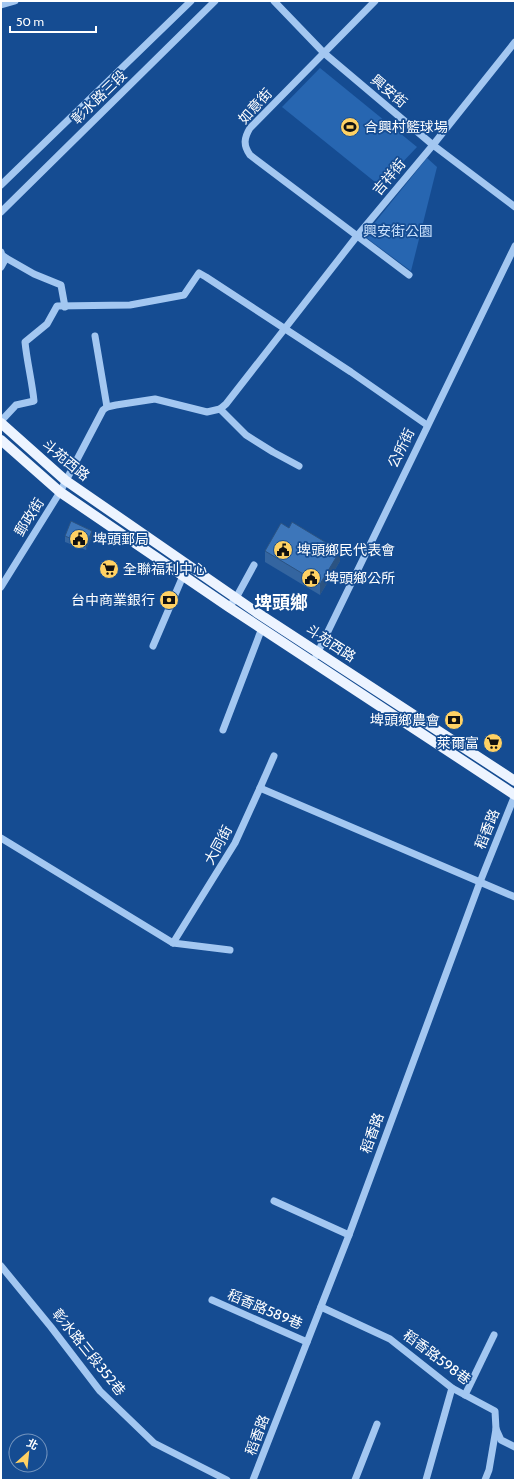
<svg xmlns="http://www.w3.org/2000/svg" width="516" height="1481" font-family="Cabin,'Noto Sans TC',sans-serif">
<style>
.green{fill:#2766b1}
.lines{fill:none;stroke-linecap:round;stroke-linejoin:round}
.minor{stroke:#a3c7f1;stroke-width:7}
.major{stroke:#edf4ff;stroke-width:10}
.wall{fill:#3465a0}
.shaded-wall{fill:#2b5382}
.building{fill:#3d76ba;stroke:#2b5382}
.labels{text-anchor:middle;stroke-width:3.5;stroke-linejoin:round;paint-order:stroke}
.street-label{font-size:14px;fill:#fff;stroke:#154c92}
.poi-label{font-size:14px;fill:#fff;stroke:#154c92;text-anchor:start}
.park-label{font-size:14px;fill:#cae1fc;stroke:#154c92}
.district-label{font-size:18px;font-weight:bold;fill:#fff;stroke:#154c92}
</style>
<rect width="100%" height="100%" fill="#154c92"/>
<g class="green">
<path d="M320,68L417,147L380,186L282,107Z"/>
<path d="M427,158L437,167L411,271L364,236Z"/>
</g>
<g class="lines">
<g class="minor">
<path d="M274,1L324,53L433,145L515,207"/>
<path d="M375,1L250,128C244,138 243,145 250,155L409,275"/>
<path d="M1,5L15,1"/>
<path d="M1,185L191,1"/>
<path d="M1,212L215,1"/>
<path d="M1,252L2,255L6,258L34,274L61,285L65,307"/>
<path d="M1,267L6,258"/>
<path d="M95,336L107,407"/>
<path d="M220,409L246,435L273,452L299,466"/>
<path d="M1,421L16,405L34,401C32,381 27,362 25,342L47,324L57,306L130,305L184,295L199,273L206,277L351,372L427,425"/>
<path d="M1,587L60,492L103,410L107,407L116,405L155,399L207,412L220,409L226,404L357,236L433,145L515,42"/>
<path d="M229,607L236,598L254,565"/>
<path d="M153,646L183,576"/>
<path d="M316,656L515,246"/>
<path d="M223,730L262,628"/>
<path d="M260,788L274,756"/>
<path d="M1,838L173,943L235,843L260,788L515,897"/>
<path d="M173,943L230,950"/>
<path d="M274,1201L349,1235"/>
<path d="M1,1266L51,1327L100,1391L154,1443L227,1480"/>
<path d="M212,1300L307,1342"/>
<path d="M321,1307L390,1339L452,1388L495,1411L496,1429L501,1440L515,1447"/>
<path d="M465,1395L494,1335"/>
<path d="M253,1480L349,1235L480,882L515,795"/>
<path d="M355,1480L377,1424"/>
<path d="M426,1480L452,1388"/>
<path d="M485,1480L489,1470L496,1429"/>
</g>
<g class="major">
<path d="M1,423L65,480L256,612L515,781"/>
<path d="M1,440L60,492L229,607L515,795"/>
</g>
</g>
<g class="wall">
<path d="M65,536H92L86,550L65,542Z"/>
<path d="M265,551L340,561L320,595L265,562Z"/>
</g>
<g class="shaded-wall">
<path d="M92,531V536L86,550V545Z"/>
<path d="M340,551V561L320,595V584Z"/>
</g>
<g class="building">
<path d="M71,521L92,531L86,545L65,536Z"/>
<path d="M292,522L340,551L320,584L265,551L281,523L289,528Z"/>
</g>
<defs>
<g id="stadium-disc" transform="scale(1)"><circle r="9.5" fill="#ffd163" stroke="#154c92"/><path d="M0-5a6.5 5 0 1 0 0 10a6.5 5 0 1 0 0-10ZM-3.5-1.8h7v3.6h-7Z" fill="#111"/></g>
<g id="civic-disc" transform="scale(1)"><circle r="9.5" fill="#ffd163" stroke="#154c92"/><path d="M-.6-6.5H3V-4.5H.6V-3L4-1V1h2V6H-6V1h2V-1L-.6-3ZM-1.2 2.5V6h2.4V2.5Z" fill="#111"/></g>
<g id="supermarket-disc" transform="scale(1)"><circle r="9.5" fill="#ffd163" stroke="#154c92"/><path d="M-6-5.5h2.5l.6 2H6L4.5 2H-2.5L-4.4-4H-6ZM-1.5 3.2a1.3 1.3 0 1 0 .1 0ZM3 3.2a1.3 1.3 0 1 0 .1 0Z" fill="#111"/></g>
<g id="bank-disc" transform="scale(1)"><circle r="9.5" fill="#ffd163" stroke="#154c92"/><path d="M-6-4H6V4H-6ZM0-2.3a2.3 2.3 0 1 0 0 4.6a2.3 2.3 0 1 0 0-4.6Z" fill="#111"/></g>
</defs>
<g fill-rule="evenodd">
<use href="#stadium-disc" x="350" y="127"/>
<use href="#civic-disc" x="79" y="539"/>
<use href="#civic-disc" x="283" y="550"/>
<use href="#supermarket-disc" x="109" y="569"/>
<use href="#civic-disc" x="311" y="578"/>
<use href="#bank-disc" x="169" y="600"/>
<use href="#bank-disc" x="454" y="720"/>
<use href="#supermarket-disc" x="493" y="743"/>
</g>
<g class="labels">
<g class="street-label">
<text transform="translate(389 91) rotate(40)" y="5">興安街</text>
<text transform="translate(99 97) rotate(-44)" y="5">彰水路三段</text>
<text transform="translate(255 106) rotate(-48)" y="5">如意街</text>
<text transform="translate(389 177) rotate(-50)" y="5">吉祥街</text>
<text transform="translate(401 448) rotate(-64)" y="5">公所街</text>
<text transform="translate(66 460) rotate(39)" y="5">斗苑西路</text>
<text transform="translate(29 517) rotate(-58)" y="5">郵政街</text>
<text transform="translate(331 643) rotate(33)" y="5">斗苑西路</text>
<text transform="translate(487 829) rotate(-68)" y="5">稻香路</text>
<text transform="translate(218 845) rotate(-61)" y="5">大同街</text>
<text transform="translate(372 1133) rotate(-70)" y="5">稻香路</text>
<text transform="translate(265 1309) rotate(23)" y="5">稻香路589巷</text>
<text transform="translate(89 1352) rotate(51)" y="5">彰水路三段352巷</text>
<text transform="translate(437 1357) rotate(37)" y="5">稻香路598巷</text>
<text transform="translate(257 1435) rotate(-69)" y="5">稻香路</text>
</g>
<g class="poi-label">
<text x="364" y="132">合興村籃球場</text>
<text x="93" y="544">埤頭郵局</text>
<text x="297" y="555">埤頭鄉民代表會</text>
<text x="123" y="574">全聯福利中心</text>
<text x="325" y="583">埤頭鄉公所</text>
<text x="155" y="605" text-anchor="end">台中商業銀行</text>
<text x="440" y="725" text-anchor="end">埤頭鄉農會</text>
<text x="479" y="748" text-anchor="end">萊爾富</text>
</g>
<g class="park-label">
<text x="398" y="236">興安街公園</text>
</g>
<g class="district-label">
<text x="281" y="609">埤頭鄉</text>
</g>
</g>
<rect width="516" height="1481" fill="none" stroke="#ffffff" stroke-width="4"/>
<g transform="translate(28 1453) rotate(27)"><circle r="19" fill="#154c92" stroke="#7394be"/>
<path d="M0-3L7 15L0 10L-7 15Z" fill="#ffd163"/>
<text y="-6" font-size="11" font-weight="bold" text-anchor="middle" fill="#ffffff">北</text>
</g>
<path d="M10 26v6h86v-6" fill="none" stroke="#ffffff" stroke-width="2"/>
<text x="16" y="26" font-size="12" fill="#ffffff" stroke="#154c92" stroke-width="3" paint-order="stroke">50 m</text>
</svg>
